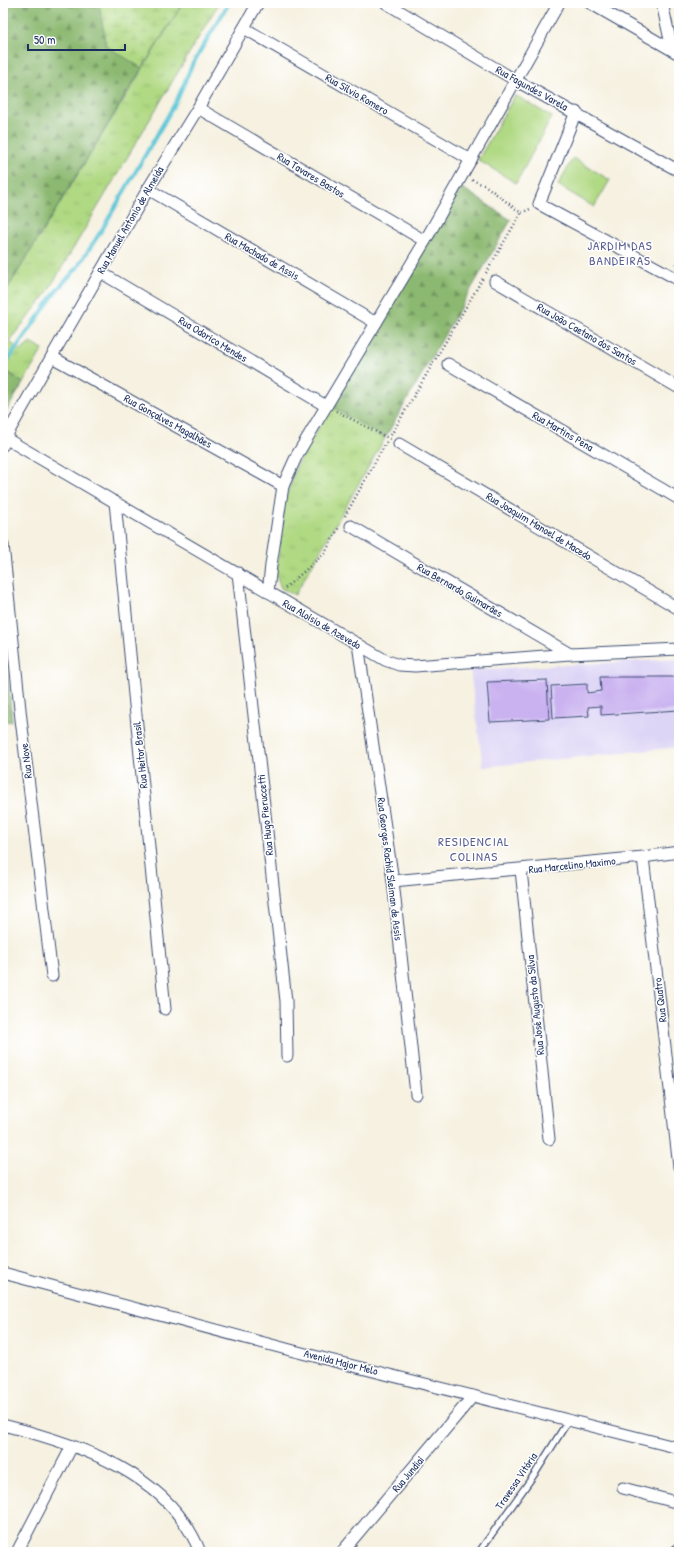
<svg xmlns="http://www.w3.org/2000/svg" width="682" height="1555" font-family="'Patrick Hand',sans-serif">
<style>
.built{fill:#ddd5f6}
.grass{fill:url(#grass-tufts);stroke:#668470}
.forest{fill:url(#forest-firs);stroke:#547468}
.wetland{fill:url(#wetland-marsh);stroke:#668470}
.pitch{fill:#b0d983;stroke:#668470}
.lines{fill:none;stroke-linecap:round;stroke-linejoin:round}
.stream{stroke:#5cc5d7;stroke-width:4}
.building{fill:#cab2f0}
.service-casing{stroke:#3c4c72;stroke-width:8}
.minor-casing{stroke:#3c4c72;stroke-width:13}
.path{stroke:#3c4c72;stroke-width:2.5;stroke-dasharray:1 3;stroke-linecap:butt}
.service{stroke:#fff;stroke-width:5.5}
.minor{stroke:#fff;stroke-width:11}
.labels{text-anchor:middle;stroke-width:3;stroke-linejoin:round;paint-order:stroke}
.street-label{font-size:11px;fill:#1b2f5e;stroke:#fff}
.quarter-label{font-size:13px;letter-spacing:1px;fill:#585d91;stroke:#fff}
</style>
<defs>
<pattern id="grass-tufts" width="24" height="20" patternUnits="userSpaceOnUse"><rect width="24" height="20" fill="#b0d983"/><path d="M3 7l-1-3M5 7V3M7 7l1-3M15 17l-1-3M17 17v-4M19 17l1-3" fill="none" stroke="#97bb74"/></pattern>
<pattern id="forest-firs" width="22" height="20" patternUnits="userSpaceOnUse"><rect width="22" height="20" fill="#8cb971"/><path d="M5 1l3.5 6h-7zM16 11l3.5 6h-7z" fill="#729760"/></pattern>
<pattern id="wetland-marsh" width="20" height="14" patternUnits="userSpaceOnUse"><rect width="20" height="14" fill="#b0d983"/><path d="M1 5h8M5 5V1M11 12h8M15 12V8" fill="none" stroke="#97bb74"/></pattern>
</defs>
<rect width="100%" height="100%" fill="#fff"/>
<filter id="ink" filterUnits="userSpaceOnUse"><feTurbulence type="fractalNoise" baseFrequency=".025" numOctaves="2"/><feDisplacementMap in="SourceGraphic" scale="8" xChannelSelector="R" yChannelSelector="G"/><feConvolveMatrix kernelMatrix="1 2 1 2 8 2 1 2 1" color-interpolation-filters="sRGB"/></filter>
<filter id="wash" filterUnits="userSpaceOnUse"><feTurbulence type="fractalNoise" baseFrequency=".012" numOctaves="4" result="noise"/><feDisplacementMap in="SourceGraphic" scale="16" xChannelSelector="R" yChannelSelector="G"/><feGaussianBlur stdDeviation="0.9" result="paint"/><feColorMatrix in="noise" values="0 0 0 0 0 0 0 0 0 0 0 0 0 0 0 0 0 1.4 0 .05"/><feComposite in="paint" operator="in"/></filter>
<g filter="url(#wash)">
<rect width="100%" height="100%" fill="#f6f1e0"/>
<path class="built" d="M679,659V747L483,767L470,670Z"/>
<g class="grass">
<path d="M183,3H219L45,296L9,341L21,351L30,343L43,349L23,383L3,368V296Z"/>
<path d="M331,406L385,438L295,595L281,588L276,576L285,500L296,467Z"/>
</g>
<g class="forest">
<path d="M3,3H99L106,46L142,68L3,296Z"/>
<path d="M461,187L511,220L385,438L331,406Z"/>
<path d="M3,368L23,383L3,417Z"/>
<path d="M3,622L12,721L3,722Z"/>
</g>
<path class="wetland" d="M99,3H183L142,68L106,46Z"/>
<g class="pitch">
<path d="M515,95L552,117L516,183L478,160Z"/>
<path d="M573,158L610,180L594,207L558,185Z"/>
</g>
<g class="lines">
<path class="stream" d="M3,367L57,290L77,268L103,228L177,100L192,65L229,3"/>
</g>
<g id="blocks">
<g class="building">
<path d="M600,677H679V710L601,715V706L588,707L589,716L553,718L551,686L587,684V693L601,691Z"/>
<path d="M547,680L549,719L490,722L487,682Z"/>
</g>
</g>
</g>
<g filter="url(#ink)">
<use href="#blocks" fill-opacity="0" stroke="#3c4c72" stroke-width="1"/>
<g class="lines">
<g class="service-casing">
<path id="service" d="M479,1552L536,1472L568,1421"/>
</g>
<g class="minor-casing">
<g id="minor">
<path d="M386,3L515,80L679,171"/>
<path d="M590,3L679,54"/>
<path d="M662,3L672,49"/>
<path d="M244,28L471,160"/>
<path d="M198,108L425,241"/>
<path d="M576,112L539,204L679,280"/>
<path d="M148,189L376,323"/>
<path d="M100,272L326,406"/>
<path d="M495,281L679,388"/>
<path d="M52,357L283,486"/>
<path d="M448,364L679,499"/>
<path d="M5,438L385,660L399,665L415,666L570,654L679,649"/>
<path d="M399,444L679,609"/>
<path d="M3,445L5,438L148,189L198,108L258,3"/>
<path d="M115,502L165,1009"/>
<path d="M351,526L570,654"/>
<path d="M3,545L21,719L52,976"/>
<path d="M238,573L286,1001L287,1056"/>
<path d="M268,592L271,565L283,486L297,455L425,241L559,3"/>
<path d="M358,644L393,881L416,1094"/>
<path d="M643,857L679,1167"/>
<path d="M521,870L549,1139"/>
<path d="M393,881L643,857L679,852"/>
<path d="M3,1273L294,1351L679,1448"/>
<path d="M3,1425C78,1444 169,1473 200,1552"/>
<path d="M623,1488L679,1503"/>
<path d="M17,1552L72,1446"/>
<path d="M342,1552L473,1396"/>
<path d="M676,1552L679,1548"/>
</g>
</g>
<g class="path">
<path d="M472,180L486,186L521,213L530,209"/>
<path d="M676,265L679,259"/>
<path d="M486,273L521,213"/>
<path d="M336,411L390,439"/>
<path d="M391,435L483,278"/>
<path d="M345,516L387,441"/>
<path d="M285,588L325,553L339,527"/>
</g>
<use href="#service" class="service"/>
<use href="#minor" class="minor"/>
</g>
</g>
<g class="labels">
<g class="street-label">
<text transform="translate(532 88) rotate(29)" y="4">Rua Fagundes Varela</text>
<text transform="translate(357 94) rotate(30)" y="4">Rua Sílvio Romero</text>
<text transform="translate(311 175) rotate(31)" y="4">Rua Tavares Bastos</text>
<text transform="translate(130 220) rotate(-60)" y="4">Rua Manuel Antonio de Almeida</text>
<text transform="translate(262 256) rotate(30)" y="4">Rua Machado de Assis</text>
<text transform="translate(587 334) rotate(30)" y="4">Rua João Caetano dos Santos</text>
<text transform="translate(213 339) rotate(31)" y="4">Rua Odorico Mendes</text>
<text transform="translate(168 421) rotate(29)" y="4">Rua Gonçalves Magalhães</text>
<text transform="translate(563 431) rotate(30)" y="4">Rua Martins Pena</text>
<text transform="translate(539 526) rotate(31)" y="4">Rua Joaquim Manoel de Macedo</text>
<text transform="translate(460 590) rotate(30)" y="4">Rua Bernardo Guimarães</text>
<text transform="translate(322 624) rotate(30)" y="4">Rua Aloísio de Azevedo</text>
<text transform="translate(140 755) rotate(-96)" y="4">Rua Heitor Brasil</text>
<text transform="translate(26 761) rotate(-97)" y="4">Rua Nove</text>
<text transform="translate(265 815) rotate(-96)" y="4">Rua Hugo Pieruccetti</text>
<text transform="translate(572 865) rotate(-6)" y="4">Rua Marcelino Maximo</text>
<text transform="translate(390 869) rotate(83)" y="4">Rua Georges Rachid Sleiman de Assis</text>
<text transform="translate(660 1000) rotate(-97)" y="4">Rua Quatro</text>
<text transform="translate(535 1005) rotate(-96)" y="4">Rua José Augusto da Silva</text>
<text transform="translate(341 1362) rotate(14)" y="4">Avenida Major Melo</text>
<text transform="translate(408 1474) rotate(-50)" y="4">Rua Jundiaí</text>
<text transform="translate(516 1481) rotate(-56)" y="4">Travessa Vitória</text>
</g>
<g class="quarter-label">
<text x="620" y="250">JARDIM DAS<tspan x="620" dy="15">BANDEIRAS</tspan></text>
<text x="474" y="846">RESIDENCIAL<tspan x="474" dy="15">COLINAS</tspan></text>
</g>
</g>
<rect width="682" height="1555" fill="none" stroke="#fff" stroke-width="16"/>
<path d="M28 44v6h97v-6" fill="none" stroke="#1b2f5e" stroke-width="2"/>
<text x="34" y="44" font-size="12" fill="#1b2f5e" stroke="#ffffff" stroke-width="3" paint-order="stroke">50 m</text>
</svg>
